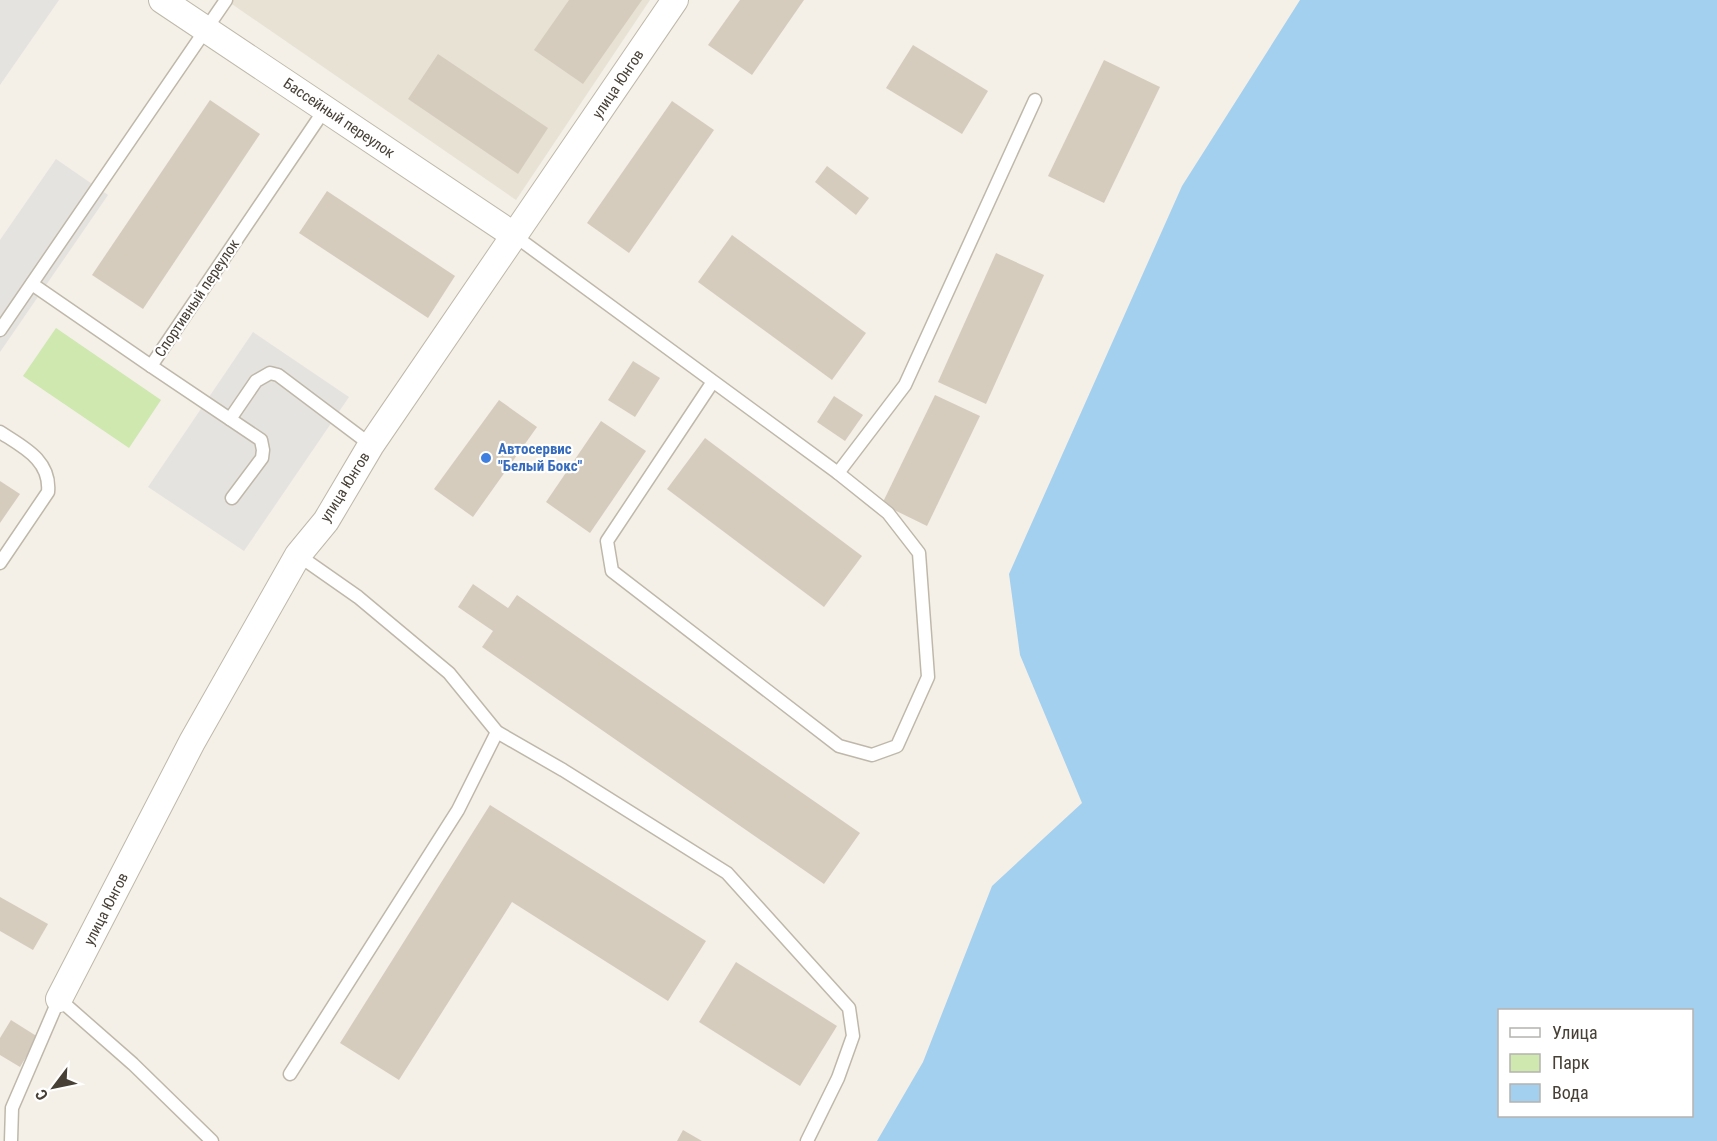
<svg xmlns="http://www.w3.org/2000/svg" width="1717" height="1141" font-family="'Roboto Condensed',sans-serif">
<style>
.residential{fill:#e8e2d5}
.green{fill:#cee8b0}
.parking{fill:#e5e3df}
.water{fill:#a4d0f0;fill-rule:evenodd}
.building{fill:#d5ccbd}
.lines{fill:none;stroke-linecap:round;stroke-linejoin:round}
.lane-casing{stroke:#bfb8aa;stroke-width:15}
.street-casing{stroke:#bfb8aa;stroke-width:28}
.lane{stroke:#fff;stroke-width:12}
.street{stroke:#fff;stroke-width:26}
.shop-dot{fill:#3f7fe0;stroke:#fff;stroke-width:2}
.labels{text-anchor:middle;stroke-width:4.5;stroke-linejoin:round;paint-order:stroke}
.street-label{font-size:15px;fill:#474036;stroke:#fff}
.shop-label{font-size:15px;font-weight:bold;fill:#366cbe;stroke:#fff;text-anchor:start}
</style>
<rect width="100%" height="100%" fill="#f4f0e7"/>
<path class="residential" d="M226,0H650L516,200Z"/>
<path class="green" d="M56,328L161,400L129,448L23,376Z"/>
<g class="parking">
<path d="M0,0H59L0,85Z"/>
<path d="M56,159L108,195L0,352V240Z"/>
<path d="M253,332L349,397L244,551L148,487Z"/>
</g>
<path class="water" d="M1300,0H1717V1141H877L923,1062L992,886L1082,803L1020,655L1009,574L1182,186ZM1500,1010H1692V1116H1500Z"/>
<g class="building">
<path d="M569,0H642L583,84L534,50Z"/>
<path d="M740,0H804L752,75L708,45Z"/>
<path d="M913,45L988,91L962,134L886,88Z"/>
<path d="M438,54L548,128L518,174L408,99Z"/>
<path d="M1104,60L1160,87L1104,203L1048,176Z"/>
<path d="M210,100L260,134L143,309L92,275Z"/>
<path d="M672,101L714,130L629,253L587,223Z"/>
<path d="M827,166L869,198L856,215L815,182Z"/>
<path d="M327,191L455,276L428,318L299,233Z"/>
<path d="M732,235L866,333L832,380L698,282Z"/>
<path d="M996,253L1044,275L986,404L938,382Z"/>
<path d="M633,361L660,378L635,417L608,400Z"/>
<path d="M935,395L980,416L927,526L882,504Z"/>
<path d="M834,396L863,415L845,441L817,422Z"/>
<path d="M499,400L537,427L473,517L434,489Z"/>
<path d="M601,421L646,451L590,533L546,502Z"/>
<path d="M705,438L862,556L824,607L667,489Z"/>
<path d="M0,481L20,494L0,523Z"/>
<path d="M473,584L508,608L517,595L860,833L824,884L482,647L493,631L458,607Z"/>
<path d="M490,805L706,941L668,1001L512,902L399,1080L340,1043Z"/>
<path d="M0,897L48,924L33,950L0,931Z"/>
<path d="M736,962L837,1026L800,1086L699,1022Z"/>
<path d="M11,1020L38,1037L20,1067L0,1055V1038Z"/>
<path d="M683,1130L702,1141H677Z"/>
</g>
<g class="lines">
<g class="lane-casing">
<g id="lane">
<path d="M515,236L838,473L905,385L1035,100"/>
<path d="M32,284L151,366L325,109"/>
<path d="M0,330L226,0"/>
<path d="M151,366L261,440L263,450L262,458L232,498"/>
<path d="M712,383L607,541L612,571L839,746L872,755L897,746L928,677L919,553L888,513L838,473"/>
<path d="M230,419L256,381L270,373L278,375L371,445"/>
<path d="M0,432C23,447 51,460 48,492L0,563"/>
<path d="M298,555L358,597L449,673L497,732L563,770L727,873L849,1008L853,1036L838,1078L807,1141"/>
<path d="M290,1074L458,810L497,732"/>
<path d="M11,1141L12,1108L59,999L133,1064L212,1141"/>
</g>
</g>
<g class="street-casing">
<g id="street">
<path d="M162,0L515,236"/>
<path d="M59,999L192,742L298,555L326,521L371,445L675,0"/>
</g>
</g>
<use href="#lane" class="lane"/>
<use href="#street" class="street"/>
</g>
<circle class="shop-dot" cx="486" cy="458" r="6"/>
<g class="labels">
<g class="street-label">
<text transform="translate(618 84) rotate(-56)" y="5">улица Юнгов</text>
<text transform="translate(339 118) rotate(34)" y="5">Бассейный переулок</text>
<text transform="translate(197 298) rotate(-56)" y="5">Спортивный переулок</text>
<text transform="translate(345 487) rotate(-58)" y="5">улица Юнгов</text>
<text transform="translate(106 909) rotate(-63)" y="5">улица Юнгов</text>
</g>
<g class="shop-label">
<text x="498" y="454">Автосервис<tspan x="498" dy="17">"Белый Бокс"</tspan></text>
</g>
</g>
<rect x="1498" y="1009" width="195" height="108" fill="#ffffff" stroke="#b5b3af" stroke-width="1.5"/>
<rect x="1510" y="1028" width="30" height="9" fill="#ffffff" stroke="#b5b3af" stroke-width="1.5"/>
<text x="1552" y="1039" font-size="18" fill="#474036">Улица</text>
<rect x="1510" y="1054" width="30" height="18" fill="#cee8b0" stroke="#b5b3af" stroke-width="1.5"/>
<text x="1552" y="1069" font-size="18" fill="#474036">Парк</text>
<rect x="1510" y="1084" width="30" height="18" fill="#a4d0f0" stroke="#b5b3af" stroke-width="1.5"/>
<text x="1552" y="1099" font-size="18" fill="#474036">Вода</text>
<g transform="translate(54 1087) rotate(238)" stroke="#ffffff" stroke-width="4.5" paint-order="stroke">
<path d="M0-4.5L10 22L0 15L-10 22Z" fill="#474036"/>
<text y="-9" font-size="16" font-weight="bold" text-anchor="middle" fill="#474036">С</text>
</g>
</svg>
